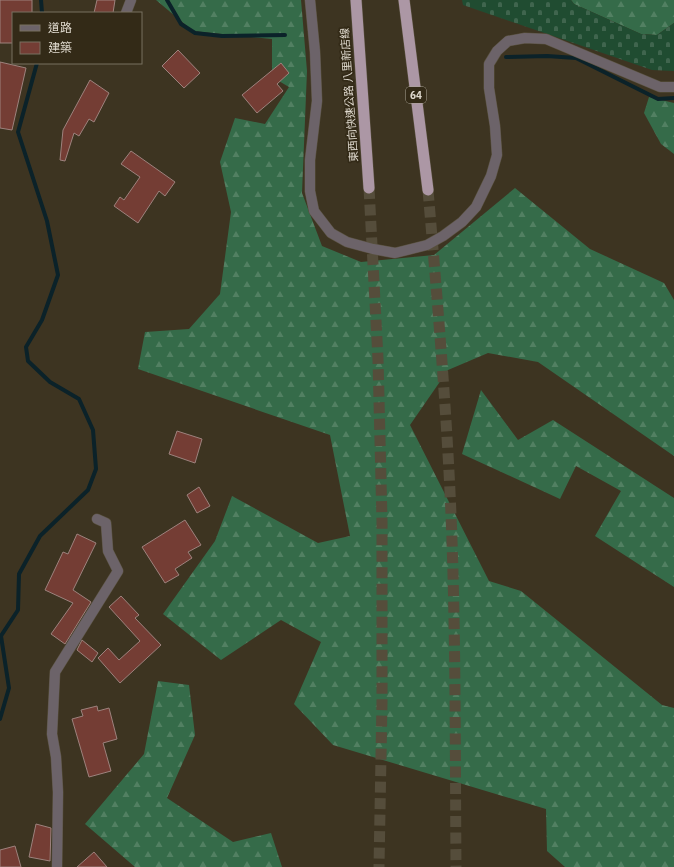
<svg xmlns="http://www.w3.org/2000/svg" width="674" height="867" font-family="'IBM Plex Sans','Noto Sans TC',sans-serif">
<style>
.forest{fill:url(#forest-firs)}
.cemetery{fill:url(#cemetery-stones)}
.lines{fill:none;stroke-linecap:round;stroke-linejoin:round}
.stream{stroke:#0b2229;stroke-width:4}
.building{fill:#743d34;stroke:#9d827d}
.trunk-tunnel{stroke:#554d3b;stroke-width:11;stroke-dasharray:11 5.5;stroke-linecap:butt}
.minor-casing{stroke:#5a5240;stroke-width:11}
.trunk-casing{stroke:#5a5240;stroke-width:12}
.minor{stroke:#6c6369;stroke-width:10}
.trunk{stroke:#ac97a5;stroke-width:11}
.labels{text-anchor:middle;stroke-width:3.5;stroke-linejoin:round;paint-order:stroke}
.shield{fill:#332a17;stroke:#aba497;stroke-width:1}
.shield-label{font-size:10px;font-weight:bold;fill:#dfd9ce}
.street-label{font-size:11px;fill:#dfd9ce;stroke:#332a17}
</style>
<defs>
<pattern id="forest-firs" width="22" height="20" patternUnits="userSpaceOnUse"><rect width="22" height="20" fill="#356b49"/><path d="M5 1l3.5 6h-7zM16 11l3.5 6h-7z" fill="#528062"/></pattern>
<pattern id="cemetery-stones" width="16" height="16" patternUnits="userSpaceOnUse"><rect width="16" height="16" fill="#204c31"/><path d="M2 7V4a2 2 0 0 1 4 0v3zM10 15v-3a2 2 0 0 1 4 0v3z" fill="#40654e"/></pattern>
</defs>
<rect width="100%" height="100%" fill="#3d3421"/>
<g class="forest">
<path d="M156,0H301L307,71L302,193L322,246L361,262L434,255L515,188L590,249L664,283L674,300V456L538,362L488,353L448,370L410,425L489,581L521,591L662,705L674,708V867H565L547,851L546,809L333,745L294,704L321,642L281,620L221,660L163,614L215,541L232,496L318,543L350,536L330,435L138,369L145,332L189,329L220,294L231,212L220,162L235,118L265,124L289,87L272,77V39L193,31Z"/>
<path d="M571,0H674V23L657,35L641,34L574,4Z"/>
<path d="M649,97L674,103V154L661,144L644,113Z"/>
<path d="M481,390L518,440L553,420L674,498V587L595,536L621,491L576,466L560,499L462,454Z"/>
<path d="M158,681L189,685L195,735L167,798L233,842L271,833L282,867H135L85,824L144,754Z"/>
</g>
<path class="cemetery" d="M462,0H571L574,4L641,34L657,35L674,23V71L652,70L463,5Z"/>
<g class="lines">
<g class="stream">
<path d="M41,0L42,13"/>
<path d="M167,0L181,24L195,33L222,36L285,35"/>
<path d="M506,57L547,56L576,58L658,99L674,98"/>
<path d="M0,719L9,688L1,636L18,610L19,574L40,536L88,490L96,469L93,430L79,399L50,382L28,361L26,347L42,320L58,275L47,221L18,132L37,63"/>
</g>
</g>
<g class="building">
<path d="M0,0H32V13H13V43H0Z"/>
<path d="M97,0H115L113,13H94Z"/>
<path d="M178,50L200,73L184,88L162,66Z"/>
<path d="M0,62L26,68L12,130L0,128Z"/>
<path d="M281,63L289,73L277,84L283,91L257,113L242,95Z"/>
<path d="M90,80L109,93L94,122L89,119L79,136L74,133L65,161L60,160L63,130Z"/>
<path d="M131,151L175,182L165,196L159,191L138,223L114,206L120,197L124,200L140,177L121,164Z"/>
<path d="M177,431L202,439L195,463L169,454Z"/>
<path d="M199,487L210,506L197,513L187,495Z"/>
<path d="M185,520L201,545L188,552L192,558L175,569L179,575L165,583L142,547Z"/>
<path d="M77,534L96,543L73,590L91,602L65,644L51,634L73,603L45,590L63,552L68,554Z"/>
<path d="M121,596L139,615L135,618L161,645L120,683L98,658L108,648L119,660L140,641L109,607Z"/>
<path d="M82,640L98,653L92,662L77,650Z"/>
<path d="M97,706L98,711L109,708L117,739L103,743L111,771L89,777L72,719L83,716L81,710Z"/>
<path d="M36,824L51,828L50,861L29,857Z"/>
<path d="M15,846L21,867H0V850Z"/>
<path d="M94,852L107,867H77Z"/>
</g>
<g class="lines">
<g class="trunk-tunnel">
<path d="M369,188L378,359L382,521V701L379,867"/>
<path d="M428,190C436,284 444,378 449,472C456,603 455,735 456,867"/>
</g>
<g class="minor-casing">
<g id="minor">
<path d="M310,0L315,52L317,101L310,160V191L314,211L331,233L347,242L373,249L395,253L427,245L443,236L462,222L476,207L491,176L497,155L495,126L489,88V64L497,51L508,41L525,38L546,39L660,87H674"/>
<path d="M126,13L131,0"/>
<path d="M57,867L58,792L56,757L52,734L55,672L118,571L108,551L106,523L97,519"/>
</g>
</g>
<g class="trunk-casing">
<g id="trunk">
<path d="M356,0L369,188"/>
<path d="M404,0L428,190"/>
</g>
</g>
<use href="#minor" class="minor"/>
<use href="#trunk" class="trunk"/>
</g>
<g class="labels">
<rect class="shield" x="406" y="87" width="20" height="16" rx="3"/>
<g class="shield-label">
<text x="416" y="99">64</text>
</g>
<g class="street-label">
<text transform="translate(349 95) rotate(-94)" y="4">東西向快速公路 八里新店線</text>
</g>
</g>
<rect x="12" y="12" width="130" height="52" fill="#332a17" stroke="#787060"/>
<rect x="20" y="25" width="20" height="6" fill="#6c6369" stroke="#787060"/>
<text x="48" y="32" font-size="12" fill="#dfd9ce">道路</text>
<rect x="20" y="42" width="20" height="12" fill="#743d34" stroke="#787060"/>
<text x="48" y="52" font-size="12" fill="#dfd9ce">建築</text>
</svg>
